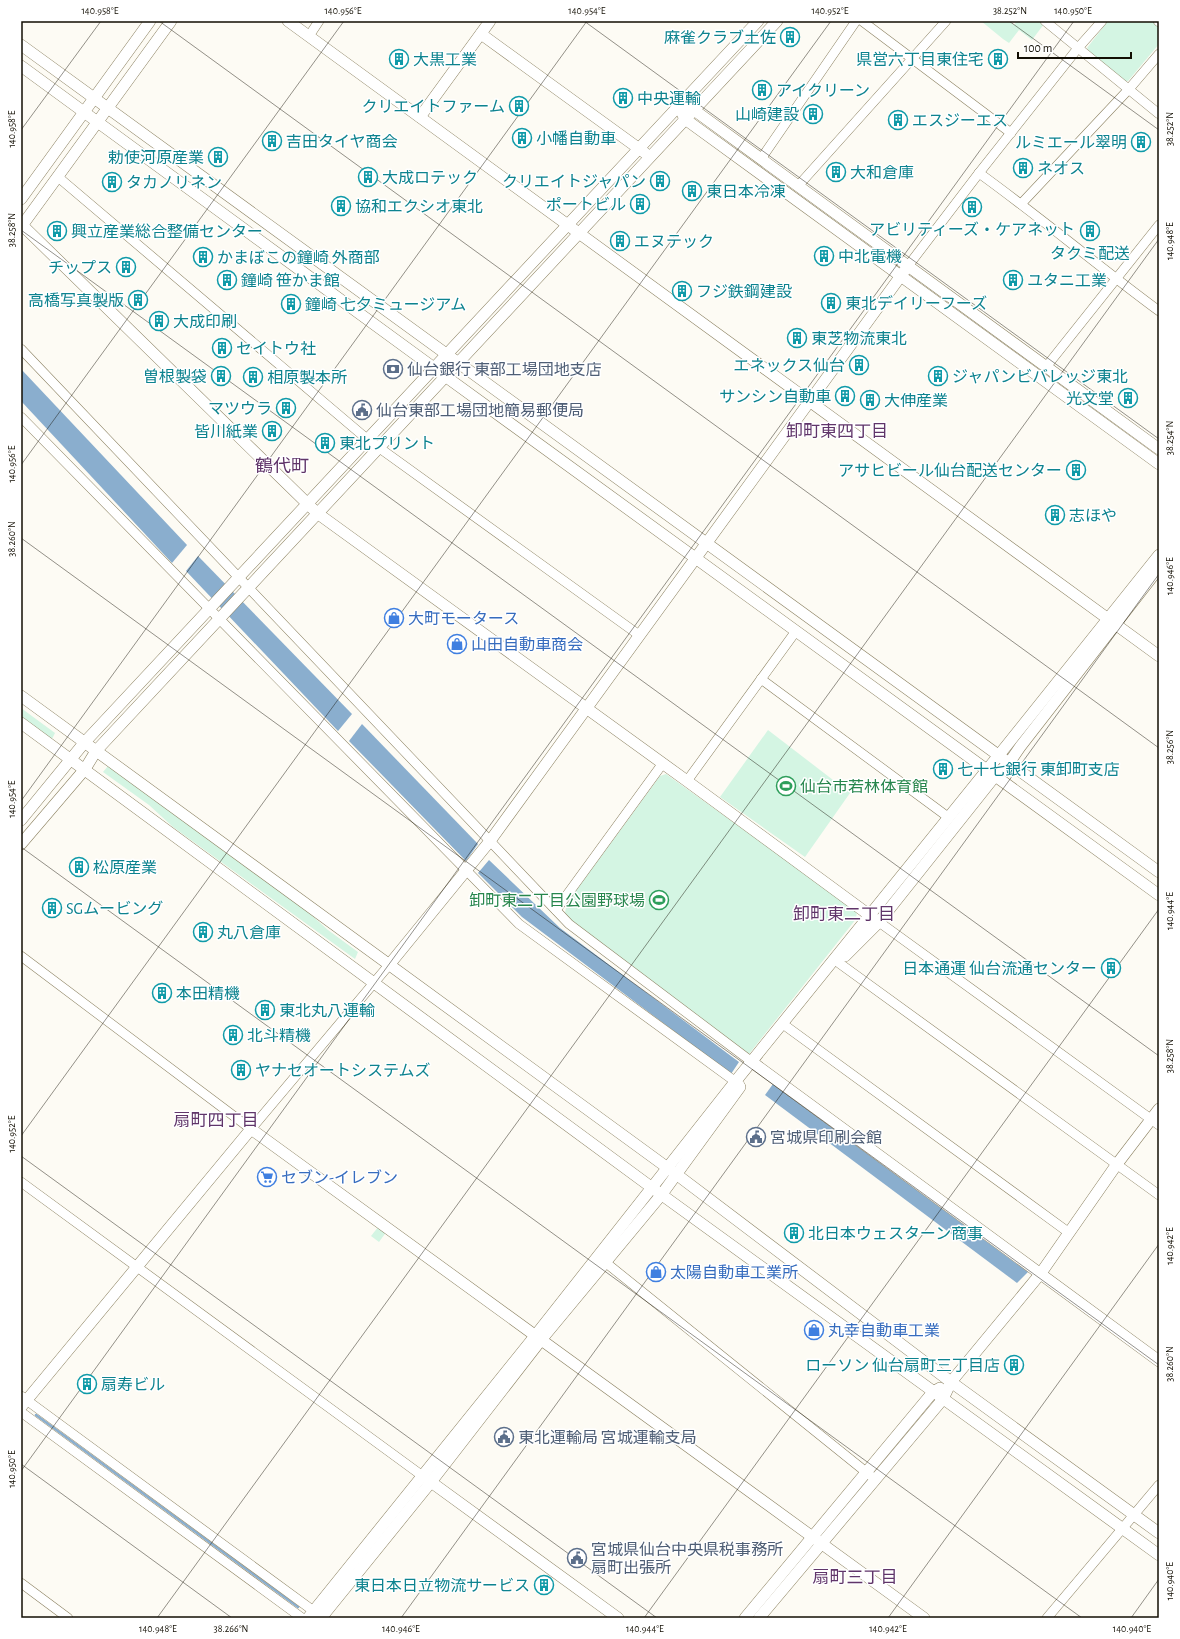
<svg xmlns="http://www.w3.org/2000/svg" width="1180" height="1639" font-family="'Alegreya Sans','Noto Sans JP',sans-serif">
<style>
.green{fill:#d4f5e3}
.water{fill:#8aaece}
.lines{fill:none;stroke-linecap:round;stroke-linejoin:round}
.stream{stroke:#8aaece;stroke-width:2.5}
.minor-casing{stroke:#8b8060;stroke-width:10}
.tertiary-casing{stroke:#8b8060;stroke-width:12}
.minor{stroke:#fff;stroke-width:9}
.tertiary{stroke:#fff;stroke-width:11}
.ticks{fill:none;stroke:#120e03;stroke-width:1;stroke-opacity:0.45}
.labels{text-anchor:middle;stroke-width:3;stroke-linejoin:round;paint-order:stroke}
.culture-label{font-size:16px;fill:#0d838f;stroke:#fff;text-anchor:start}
.service-label{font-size:16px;fill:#4e5e75;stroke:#fff;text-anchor:start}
.shop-label{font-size:16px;fill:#366cbe;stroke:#fff;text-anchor:start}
.leisure-label{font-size:16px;fill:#27864d;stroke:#fff;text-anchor:start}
.neighbourhood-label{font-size:17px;fill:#60356a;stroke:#fff}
.quarter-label{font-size:18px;fill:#60356a;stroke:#fff}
.neatline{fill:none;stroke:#120e03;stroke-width:1.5}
.ticks-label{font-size:10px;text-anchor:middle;fill:#120e03}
</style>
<rect width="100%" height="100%" fill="#fdfbf4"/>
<g class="green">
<path d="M981,21H1009L1014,25L1017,21H1040L1044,24L1032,40L1019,30L1009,43L1003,39L1009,31L1003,39Z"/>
<path d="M1108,21H1152L1159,27V44L1128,81H1124L1090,53L1087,48Z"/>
<path d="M21,708L55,733L52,739L21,716Z"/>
<path d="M768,730L850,793L805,857L720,797Z"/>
<path d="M108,766L308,912L328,930L358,952L355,959L173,827L149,805L103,772Z"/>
<path d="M666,774L857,911L856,919L749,1054L572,922L565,913L567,903L660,776Z"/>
<path d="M379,1226L387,1231L379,1242L371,1236Z"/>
</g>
<g class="water">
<path d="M21,369L187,545L172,563L21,401Z"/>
<path d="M198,556L352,714L338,731L186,571Z"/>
<path d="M362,724L478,844L466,861L349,741Z"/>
<path d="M489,860L560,928L739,1062L731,1074L522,917L478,873Z"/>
<path d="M773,1084L1028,1272L1017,1283L765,1095Z"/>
</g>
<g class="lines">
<path class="stream" d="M36,1415L298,1607"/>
<g class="minor-casing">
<g id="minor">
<path d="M862,21L1011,133"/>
<path d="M1045,21L1159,114"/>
<path d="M1158,21L1159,22"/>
<path d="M309,36L319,21"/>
<path d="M761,159L856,21"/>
<path d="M979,173C1040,217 1098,266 1159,311"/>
<path d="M58,177L367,439L639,635"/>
<path d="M798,186L946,21"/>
<path d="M1021,204L1129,89L1159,54"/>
<path d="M908,266L979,173L1078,48L1102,21"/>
<path d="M21,349L569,924L752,1062"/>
<path d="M1046,367L1159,225"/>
<path d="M21,417L519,924L740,1085"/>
<path d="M761,679L948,817"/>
<path d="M687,781L796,631"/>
<path d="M556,910L663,763"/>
<path d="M879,922L1159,1125"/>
<path d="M21,956L251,1129L389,965"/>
<path d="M839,963L1159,1195"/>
<path d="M787,1027L1068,1232"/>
<path d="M21,1182L428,1480"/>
<path d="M600,1258L871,1476"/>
<path d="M21,1396L319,1615"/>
<path d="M21,1412L302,1618"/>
<path d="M21,1583L68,1618"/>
<path d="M1047,1618L1159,1485"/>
</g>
</g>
<g class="tertiary-casing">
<g id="tertiary">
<path d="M288,21L1159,656"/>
<path d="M481,34L645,153"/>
<path d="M21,45L1159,872"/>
<path d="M21,66L434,368L1159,895"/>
<path d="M688,108L694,110L1159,449"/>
<path d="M682,113L685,119L1159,464"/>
<path d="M420,117L490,21"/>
<path d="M21,199L150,21"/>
<path d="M21,224L317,513L687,781L876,920"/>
<path d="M21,227L171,21"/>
<path d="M21,696L676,1174L951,1382L1159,1533"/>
<path d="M21,723L651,1187L1159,1555"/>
<path d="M21,820L84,743L758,21"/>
<path d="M21,844L85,769L96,751L777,21"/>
<path d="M845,956L879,922L995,776L1009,763L1020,747L1159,568"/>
<path d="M389,965L490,841L908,266"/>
<path d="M752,1062L1159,1361"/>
<path d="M21,1407L251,1129L924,1618"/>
<path d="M431,1482L618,1618"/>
<path d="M308,1618L535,1336L735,1082L999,755L1159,555"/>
<path d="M321,1618L431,1482L541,1340L662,1194L740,1087"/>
<path d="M745,1618L933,1392L940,1388"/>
<path d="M759,1618L943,1399L951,1382L1041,1273L1117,1164L1159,1109"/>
</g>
</g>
<use href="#minor" class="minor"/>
<use href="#tertiary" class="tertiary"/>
</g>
<path class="ticks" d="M159,21L1159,748M584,21L1159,439M1009,21L1159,130M21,130L101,21M21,230L1159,1056M21,465L344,21M21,538L1159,1365M21,801L587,21M21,847L1082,1618M21,1136L831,21M21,1156L657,1618M21,1464L232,1618M21,1471L1074,21M157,1618L1159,239M401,1618L1159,574M644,1618L1159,909M888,1618L1159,1244M1131,1618L1159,1579"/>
<defs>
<g id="building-ring" transform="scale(1)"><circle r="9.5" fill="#fff" stroke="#0f9aa8" stroke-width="1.5"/><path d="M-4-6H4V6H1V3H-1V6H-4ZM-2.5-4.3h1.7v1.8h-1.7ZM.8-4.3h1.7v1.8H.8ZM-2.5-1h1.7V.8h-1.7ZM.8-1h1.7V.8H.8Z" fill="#0f9aa8"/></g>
<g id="bank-ring" transform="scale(1)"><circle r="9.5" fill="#fff" stroke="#5c6f8a" stroke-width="1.5"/><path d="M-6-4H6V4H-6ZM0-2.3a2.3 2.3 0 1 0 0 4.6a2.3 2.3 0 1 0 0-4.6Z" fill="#5c6f8a"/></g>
<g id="civic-ring" transform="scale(1)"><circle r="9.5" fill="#fff" stroke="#5c6f8a" stroke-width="1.5"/><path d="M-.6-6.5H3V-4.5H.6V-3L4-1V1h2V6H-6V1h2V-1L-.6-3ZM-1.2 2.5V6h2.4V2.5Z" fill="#5c6f8a"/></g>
<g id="shop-ring" transform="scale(1)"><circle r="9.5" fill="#fff" stroke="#3f7fe0" stroke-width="1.5"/><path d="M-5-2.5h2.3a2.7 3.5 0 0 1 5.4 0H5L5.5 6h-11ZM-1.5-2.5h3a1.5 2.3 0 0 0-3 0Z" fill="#3f7fe0"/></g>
<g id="stadium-ring" transform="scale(1)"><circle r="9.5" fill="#fff" stroke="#2e9e5b" stroke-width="1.5"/><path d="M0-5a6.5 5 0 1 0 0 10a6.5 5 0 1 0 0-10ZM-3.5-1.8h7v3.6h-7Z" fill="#2e9e5b"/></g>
<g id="supermarket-ring" transform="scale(1)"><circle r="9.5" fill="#fff" stroke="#3f7fe0" stroke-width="1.5"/><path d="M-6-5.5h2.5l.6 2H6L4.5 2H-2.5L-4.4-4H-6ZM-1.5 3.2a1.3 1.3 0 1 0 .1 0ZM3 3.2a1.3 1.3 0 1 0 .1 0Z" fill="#3f7fe0"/></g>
</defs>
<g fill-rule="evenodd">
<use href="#building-ring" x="790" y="37"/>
<use href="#building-ring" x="399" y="59"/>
<use href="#building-ring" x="998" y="59"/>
<use href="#building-ring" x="762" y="90"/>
<use href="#building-ring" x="623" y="98"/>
<use href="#building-ring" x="519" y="106"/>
<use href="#building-ring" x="813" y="114"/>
<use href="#building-ring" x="898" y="120"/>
<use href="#building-ring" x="522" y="138"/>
<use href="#building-ring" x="272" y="141"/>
<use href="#building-ring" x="1141" y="142"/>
<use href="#building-ring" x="218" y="157"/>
<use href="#building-ring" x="1023" y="168"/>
<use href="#building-ring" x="836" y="172"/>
<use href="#building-ring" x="368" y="177"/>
<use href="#building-ring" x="660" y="181"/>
<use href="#building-ring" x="112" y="182"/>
<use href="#building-ring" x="692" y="191"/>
<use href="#building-ring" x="640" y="204"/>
<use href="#building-ring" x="341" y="206"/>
<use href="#building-ring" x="972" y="207"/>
<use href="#building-ring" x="57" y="231"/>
<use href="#building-ring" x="1090" y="231"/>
<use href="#building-ring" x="620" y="241"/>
<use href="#building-ring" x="824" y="256"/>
<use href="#building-ring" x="203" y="257"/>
<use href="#building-ring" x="126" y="267"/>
<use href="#building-ring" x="227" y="280"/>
<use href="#building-ring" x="1013" y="280"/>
<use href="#building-ring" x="682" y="291"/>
<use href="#building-ring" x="138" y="300"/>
<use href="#building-ring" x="831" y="303"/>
<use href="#building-ring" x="291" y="304"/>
<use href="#building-ring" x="159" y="321"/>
<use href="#building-ring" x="797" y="338"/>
<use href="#building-ring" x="222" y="348"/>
<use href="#building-ring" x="859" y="365"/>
<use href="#bank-ring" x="393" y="369"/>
<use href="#building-ring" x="221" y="376"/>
<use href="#building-ring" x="938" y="376"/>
<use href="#building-ring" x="253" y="377"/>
<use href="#building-ring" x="845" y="396"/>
<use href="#building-ring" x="1128" y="398"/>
<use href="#building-ring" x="870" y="400"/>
<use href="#building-ring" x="286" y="408"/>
<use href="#civic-ring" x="362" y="410"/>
<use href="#building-ring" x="272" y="431"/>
<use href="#building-ring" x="325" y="443"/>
<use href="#building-ring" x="1076" y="470"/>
<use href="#building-ring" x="1055" y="515"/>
<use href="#shop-ring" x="394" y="618"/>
<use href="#shop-ring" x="457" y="644"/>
<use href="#building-ring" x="943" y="769"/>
<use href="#stadium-ring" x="786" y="786"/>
<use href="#building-ring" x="79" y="867"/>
<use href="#stadium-ring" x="659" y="900"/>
<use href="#building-ring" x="52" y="908"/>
<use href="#building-ring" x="203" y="932"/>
<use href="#building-ring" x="1111" y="968"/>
<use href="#building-ring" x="162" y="993"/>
<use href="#building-ring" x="265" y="1010"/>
<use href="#building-ring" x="233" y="1035"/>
<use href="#building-ring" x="241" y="1070"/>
<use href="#civic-ring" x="756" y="1137"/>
<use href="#supermarket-ring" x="267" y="1177"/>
<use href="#building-ring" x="794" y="1233"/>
<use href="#shop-ring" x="656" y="1272"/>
<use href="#shop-ring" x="814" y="1330"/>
<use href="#building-ring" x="1014" y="1365"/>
<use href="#building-ring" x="87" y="1384"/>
<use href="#civic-ring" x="504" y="1437"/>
<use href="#civic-ring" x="577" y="1558"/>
<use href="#building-ring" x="544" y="1585"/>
</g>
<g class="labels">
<g class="culture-label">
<text x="776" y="43" text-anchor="end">麻雀クラブ土佐</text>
<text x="413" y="65">大黒工業</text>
<text x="984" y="65" text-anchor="end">県営六丁目東住宅</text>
<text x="776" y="96">アイクリーン</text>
<text x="637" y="104">中央運輸</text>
<text x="505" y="112" text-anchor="end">クリエイトファーム</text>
<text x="799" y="120" text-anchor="end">山崎建設</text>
<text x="912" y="126">エスジーエス</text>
<text x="536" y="144">小幡自動車</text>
<text x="286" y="147">吉田タイヤ商会</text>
<text x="1127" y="148" text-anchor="end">ルミエール翠明</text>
<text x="204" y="163" text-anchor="end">勅使河原産業</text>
<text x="1037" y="174">ネオス</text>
<text x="850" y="178">大和倉庫</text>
<text x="382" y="183">大成ロテック</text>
<text x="646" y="187" text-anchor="end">クリエイトジャパン</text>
<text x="126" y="188">タカノリネン</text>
<text x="706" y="197">東日本冷凍</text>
<text x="626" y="210" text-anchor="end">ポートビル</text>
<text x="355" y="212">協和エクシオ東北</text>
<text x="972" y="235" text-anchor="middle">アビリティーズ・ケアネット</text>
<text x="71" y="237">興立産業総合整備センター</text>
<text x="634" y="247">エヌテック</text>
<text x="1090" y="259" text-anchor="middle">タクミ配送</text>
<text x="838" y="262">中北電機</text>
<text x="217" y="263">かまぼこの鐘崎 外商部</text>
<text x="112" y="273" text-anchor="end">チップス</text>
<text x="241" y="286">鐘崎 笹かま館</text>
<text x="1027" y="286">ユタニ工業</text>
<text x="696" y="297">フジ鉄鋼建設</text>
<text x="124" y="306" text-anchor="end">高橋写真製版</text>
<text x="845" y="309">東北デイリーフーズ</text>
<text x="305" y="310">鐘崎 七夕ミュージアム</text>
<text x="173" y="327">大成印刷</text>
<text x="811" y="344">東芝物流東北</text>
<text x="236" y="354">セイトウ社</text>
<text x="845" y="371" text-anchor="end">エネックス仙台</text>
<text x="207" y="382" text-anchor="end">曽根製袋</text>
<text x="952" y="382">ジャパンビバレッジ東北</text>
<text x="267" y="383">相原製本所</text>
<text x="831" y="402" text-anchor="end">サンシン自動車</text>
<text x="1114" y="404" text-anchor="end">光文堂</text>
<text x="884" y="406">大伸産業</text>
<text x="272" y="414" text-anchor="end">マツウラ</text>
<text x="258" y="437" text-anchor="end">皆川紙業</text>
<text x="339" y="449">東北プリント</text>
<text x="1062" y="476" text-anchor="end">アサヒビール仙台配送センター</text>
<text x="1069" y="521">志ほや</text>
<text x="957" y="775">七十七銀行 東卸町支店</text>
<text x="93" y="873">松原産業</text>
<text x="66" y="914">SGムービング</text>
<text x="217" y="938">丸八倉庫</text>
<text x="1097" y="974" text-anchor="end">日本通運 仙台流通センター</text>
<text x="176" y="999">本田精機</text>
<text x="279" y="1016">東北丸八運輸</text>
<text x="247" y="1041">北斗精機</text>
<text x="255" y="1076">ヤナセオートシステムズ</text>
<text x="808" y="1239">北日本ウェスターン商事</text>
<text x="1000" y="1371" text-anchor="end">ローソン 仙台扇町三丁目店</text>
<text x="101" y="1390">扇寿ビル</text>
<text x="530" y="1591" text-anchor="end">東日本日立物流サービス</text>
</g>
<g class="service-label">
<text x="407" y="375">仙台銀行 東部工場団地支店</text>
<text x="376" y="416">仙台東部工場団地簡易郵便局</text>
<text x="770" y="1143">宮城県印刷会館</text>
<text x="518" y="1443">東北運輸局 宮城運輸支局</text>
<text x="591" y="1555">宮城県仙台中央県税事務所<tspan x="591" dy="18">扇町出張所</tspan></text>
</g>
<g class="shop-label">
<text x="408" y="624">大町モータース</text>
<text x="471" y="650">山田自動車商会</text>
<text x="281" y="1183">セブン-イレブン</text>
<text x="670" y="1278">太陽自動車工業所</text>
<text x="828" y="1336">丸幸自動車工業</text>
</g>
<g class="leisure-label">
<text x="800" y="792">仙台市若林体育館</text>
<text x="645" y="906" text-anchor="end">卸町東二丁目公園野球場</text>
</g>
<g class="neighbourhood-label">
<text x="837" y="437">卸町東四丁目</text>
<text x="844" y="920">卸町東二丁目</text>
<text x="216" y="1126">扇町四丁目</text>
<text x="855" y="1583">扇町三丁目</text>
</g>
<g class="quarter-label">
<text x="282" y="472">鶴代町</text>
</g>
</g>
<rect width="1180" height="1639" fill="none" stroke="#ffffff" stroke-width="44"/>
<path d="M1018 52v6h113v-6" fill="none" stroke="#120e03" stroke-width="2"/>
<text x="1024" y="52" font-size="12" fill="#120e03" stroke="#ffffff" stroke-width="3" paint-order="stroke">100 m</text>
<rect x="22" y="22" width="1136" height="1595" class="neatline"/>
<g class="ticks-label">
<text x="100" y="14">140.958°E</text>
<text x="343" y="14">140.956°E</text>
<text x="587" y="14">140.954°E</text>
<text x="830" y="14">140.952°E</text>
<text x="1010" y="14">38.252°N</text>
<text x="1073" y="14">140.950°E</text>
<text transform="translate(11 129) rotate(-90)" y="4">140.958°E</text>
<text transform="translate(1169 129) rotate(-90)" y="4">38.252°N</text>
<text transform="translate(11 230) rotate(-90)" y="4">38.258°N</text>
<text transform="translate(1169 241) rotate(-90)" y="4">140.948°E</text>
<text transform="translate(1169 438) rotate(-90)" y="4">38.254°N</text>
<text transform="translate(11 464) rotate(-90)" y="4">140.956°E</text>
<text transform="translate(11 539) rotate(-90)" y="4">38.260°N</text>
<text transform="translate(1169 576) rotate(-90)" y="4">140.946°E</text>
<text transform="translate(1169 747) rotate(-90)" y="4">38.256°N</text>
<text transform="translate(11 799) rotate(-90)" y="4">140.954°E</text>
<text transform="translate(1169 911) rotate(-90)" y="4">140.944°E</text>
<text transform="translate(1169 1056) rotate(-90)" y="4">38.258°N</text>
<text transform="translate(11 1134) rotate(-90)" y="4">140.952°E</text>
<text transform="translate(1169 1246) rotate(-90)" y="4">140.942°E</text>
<text transform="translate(1169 1364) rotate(-90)" y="4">38.260°N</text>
<text transform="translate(11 1469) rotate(-90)" y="4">140.950°E</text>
<text transform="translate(1169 1581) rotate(-90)" y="4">140.940°E</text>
<text x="158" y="1632">140.948°E</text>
<text x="231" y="1632">38.266°N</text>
<text x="401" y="1632">140.946°E</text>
<text x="645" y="1632">140.944°E</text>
<text x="888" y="1632">140.942°E</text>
<text x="1132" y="1632">140.940°E</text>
</g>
</svg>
